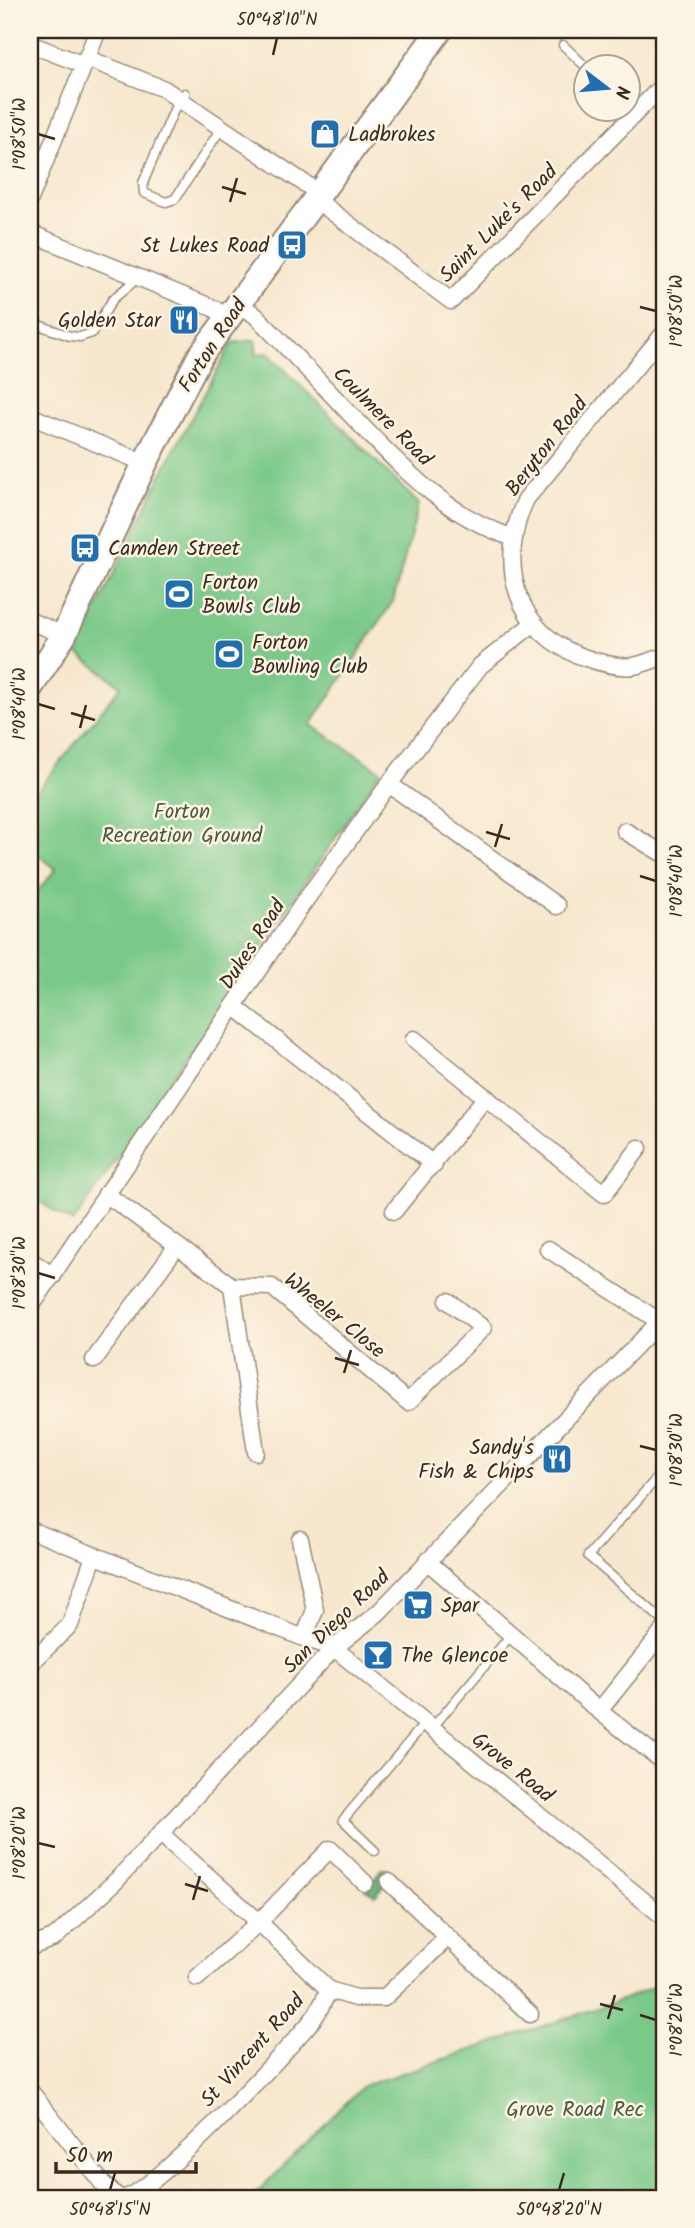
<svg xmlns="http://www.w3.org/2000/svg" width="695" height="2228" font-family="Kalam,sans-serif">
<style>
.green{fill:#7ac989;stroke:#5a7a54;stroke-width:2}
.forest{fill:#63ad75;stroke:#4f6c4a;stroke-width:2}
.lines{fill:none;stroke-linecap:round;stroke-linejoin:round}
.lane-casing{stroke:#998876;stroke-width:11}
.street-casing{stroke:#998876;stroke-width:19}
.primary-casing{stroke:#998876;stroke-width:28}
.lane{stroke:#fff;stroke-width:8}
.street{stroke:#fff;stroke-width:16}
.primary{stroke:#fff;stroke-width:24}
.ticks{fill:none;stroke:#3b2a1e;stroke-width:2.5}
.labels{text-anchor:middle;stroke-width:5;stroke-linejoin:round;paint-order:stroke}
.poi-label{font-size:21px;fill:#3b2a1e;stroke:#fcf5e5;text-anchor:start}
.street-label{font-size:21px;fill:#3b2a1e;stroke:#fcf5e5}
.park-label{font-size:21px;fill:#4e5a3e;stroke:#fcf5e5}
.neatline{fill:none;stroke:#3b2a1e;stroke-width:2.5}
.ticks-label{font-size:18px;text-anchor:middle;fill:#3b2a1e}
</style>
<rect width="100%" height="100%" fill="#fcf5e5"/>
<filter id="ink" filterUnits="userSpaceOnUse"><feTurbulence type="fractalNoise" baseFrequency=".0143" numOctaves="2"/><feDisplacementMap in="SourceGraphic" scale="14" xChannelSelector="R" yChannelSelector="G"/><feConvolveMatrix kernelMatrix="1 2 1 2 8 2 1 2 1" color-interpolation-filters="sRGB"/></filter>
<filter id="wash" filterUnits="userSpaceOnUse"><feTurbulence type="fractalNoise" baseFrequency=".00686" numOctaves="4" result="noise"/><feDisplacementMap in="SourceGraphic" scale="28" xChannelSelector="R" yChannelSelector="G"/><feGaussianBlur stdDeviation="1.57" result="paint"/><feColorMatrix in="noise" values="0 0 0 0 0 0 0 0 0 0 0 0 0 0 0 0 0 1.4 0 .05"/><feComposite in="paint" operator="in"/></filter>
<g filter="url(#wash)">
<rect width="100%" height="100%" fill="#f7e7ce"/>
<g class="green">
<path d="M255,340L257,354L268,353L419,504L393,601L311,725L381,771L73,1223L30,1196V900L56,869L30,848V800L121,686L74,651L98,607L165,467L232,343Z"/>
<path d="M665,1982V2198H251L363,2086L624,1999Z"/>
</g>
<path class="forest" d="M382,1868L390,1871L384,1886L375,1896L366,1890Z"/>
</g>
<g filter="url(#ink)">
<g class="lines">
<g class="lane-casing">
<g id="lane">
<path d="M563,45L586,67"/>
<path d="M185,93L179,98L143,183L144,193L166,202L175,199L222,127"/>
<path d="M30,322L70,336L80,337L92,333L113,299L139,277"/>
<path d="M30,889L31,888"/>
<path d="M665,1469L588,1556L665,1622"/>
<path d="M432,1728L511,1635"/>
<path d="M375,1851L343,1820L425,1723"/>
</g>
</g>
<g class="street-casing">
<g id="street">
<path d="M30,44L84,65"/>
<path d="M86,58L164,89L319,193"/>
<path d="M30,199L98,30"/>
<path d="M315,199L451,301L665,83"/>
<path d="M30,233L213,308L228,317"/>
<path d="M238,302L256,316C289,350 321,383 353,417C403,468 444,515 514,538"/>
<path d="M665,332L526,499C496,563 515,635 586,658C601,663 618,668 634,666C644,664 655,659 665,656"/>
<path d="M30,416L145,463"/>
<path d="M30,621L64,635"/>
<path d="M389,784L557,906"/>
<path d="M625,831L665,855"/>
<path d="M235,1007L434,1165"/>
<path d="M414,1039L604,1194L639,1148"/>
<path d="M106,1194L232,1286L272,1287L408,1402L483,1328L448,1301"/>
<path d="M394,1211L486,1097"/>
<path d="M548,1249L665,1325"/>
<path d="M30,1260L53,1276"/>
<path d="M232,1286L256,1452"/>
<path d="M30,1308L302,905L389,784L480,666L534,623"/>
<path d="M94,1360L177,1246"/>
<path d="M30,1530L304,1638L334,1648L665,1918"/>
<path d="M300,1539L315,1610L304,1638"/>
<path d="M427,1561L599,1711L665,1763"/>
<path d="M30,1664L70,1625L94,1556"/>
<path d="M599,1711L665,1629"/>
<path d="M389,1882L530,2014"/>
<path d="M30,1947L54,1938L116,1881L334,1648L378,1613L665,1316"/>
<path d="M197,1978L259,1922L330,1849L365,1883"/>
<path d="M329,1990L356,1998H384L448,1937"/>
<path d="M30,2091L103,2184L119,2198"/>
<path d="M124,2198C153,2194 290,2048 314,2018C320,2010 324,1999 329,1990L259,1922L161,1834"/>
</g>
</g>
<g class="primary-casing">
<path id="primary" d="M30,688L64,635L145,463L200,356L440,30"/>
</g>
<use href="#lane" class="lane"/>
<use href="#street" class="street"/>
<use href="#primary" class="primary"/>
</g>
</g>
<path class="ticks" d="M273,55L277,38M38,134L55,139M222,187L246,194M230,202L237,178M640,307L656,311M38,704L55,709M71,713L95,720M80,728L86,705M486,832L510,839M495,847L502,824M640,876L656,881M38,1273L55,1278M335,1358L359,1365M344,1373L351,1350M640,1446L656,1450M38,1843L55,1847M185,1884L208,1891M193,1900L200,1876M600,2004L623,2010M640,2015L656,2020M608,2019L615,1995M110,2190L115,2173M559,2190L564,2173"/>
<defs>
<g id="shop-square" transform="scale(1.575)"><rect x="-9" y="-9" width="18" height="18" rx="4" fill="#1f6fb2" stroke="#fcf5e5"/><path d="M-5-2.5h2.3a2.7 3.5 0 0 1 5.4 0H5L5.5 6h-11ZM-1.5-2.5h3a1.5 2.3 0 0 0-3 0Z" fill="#fff"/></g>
<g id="bus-square" transform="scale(1.575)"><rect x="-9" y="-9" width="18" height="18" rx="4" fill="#1f6fb2" stroke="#fcf5e5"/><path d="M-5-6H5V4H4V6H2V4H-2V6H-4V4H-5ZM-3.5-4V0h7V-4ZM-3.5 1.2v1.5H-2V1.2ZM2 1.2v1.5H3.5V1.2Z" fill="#fff"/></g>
<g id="restaurant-square" transform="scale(1.575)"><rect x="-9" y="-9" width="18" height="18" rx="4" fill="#1f6fb2" stroke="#fcf5e5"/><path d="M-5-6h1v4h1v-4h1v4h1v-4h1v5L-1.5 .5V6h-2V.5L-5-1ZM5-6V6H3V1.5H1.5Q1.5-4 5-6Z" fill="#fff"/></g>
<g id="stadium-square" transform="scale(1.575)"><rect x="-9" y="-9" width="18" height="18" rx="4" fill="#1f6fb2" stroke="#fcf5e5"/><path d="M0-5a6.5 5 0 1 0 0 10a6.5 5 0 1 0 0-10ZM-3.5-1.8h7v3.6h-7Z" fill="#fff"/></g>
<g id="supermarket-square" transform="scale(1.575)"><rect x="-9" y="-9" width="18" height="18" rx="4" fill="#1f6fb2" stroke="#fcf5e5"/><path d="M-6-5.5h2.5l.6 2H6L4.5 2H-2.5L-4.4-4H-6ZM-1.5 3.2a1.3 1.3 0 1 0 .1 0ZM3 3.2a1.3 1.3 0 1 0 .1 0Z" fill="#fff"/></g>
<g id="bar-square" transform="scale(1.575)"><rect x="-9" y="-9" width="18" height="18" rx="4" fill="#1f6fb2" stroke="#fcf5e5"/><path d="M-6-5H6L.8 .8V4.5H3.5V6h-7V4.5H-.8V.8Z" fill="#fff"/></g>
</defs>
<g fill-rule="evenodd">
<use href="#shop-square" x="325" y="134"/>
<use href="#bus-square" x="292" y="245"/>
<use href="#restaurant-square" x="184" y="320"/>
<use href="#bus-square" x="85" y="548"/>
<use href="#stadium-square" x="179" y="594"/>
<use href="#stadium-square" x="229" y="654"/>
<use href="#restaurant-square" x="557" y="1459"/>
<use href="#supermarket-square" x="418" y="1605"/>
<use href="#bar-square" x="378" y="1655"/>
</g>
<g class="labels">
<g class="poi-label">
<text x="348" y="141">Ladbrokes</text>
<text x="269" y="252" text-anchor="end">St Lukes Road</text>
<text x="161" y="327" text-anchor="end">Golden Star</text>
<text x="108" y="555">Camden Street</text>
<text x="202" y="589">Forton<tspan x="202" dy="24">Bowls Club</tspan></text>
<text x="252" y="649">Forton<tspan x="252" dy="24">Bowling Club</tspan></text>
<text x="534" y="1454" text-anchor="end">Sandy's<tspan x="534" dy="24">Fish &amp; Chips</tspan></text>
<text x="441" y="1612">Spar</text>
<text x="401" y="1662">The Glencoe</text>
</g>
<g class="street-label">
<text transform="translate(498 223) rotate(-45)" y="7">Saint Luke's Road</text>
<text transform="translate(212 345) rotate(-57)" y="7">Forton Road</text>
<text transform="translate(383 416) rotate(45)" y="7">Coulmere Road</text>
<text transform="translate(546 446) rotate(-52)" y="7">Beryton Road</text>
<text transform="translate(252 944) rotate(-57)" y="7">Dukes Road</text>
<text transform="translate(335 1315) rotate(39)" y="7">Wheeler Close</text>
<text transform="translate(336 1621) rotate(-44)" y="7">San Diego Road</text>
<text transform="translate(513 1767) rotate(39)" y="7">Grove Road</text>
<text transform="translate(252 2050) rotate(-48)" y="7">St Vincent Road</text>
</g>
<g class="park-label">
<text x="182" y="818">Forton<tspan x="182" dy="24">Recreation Ground</tspan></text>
<text x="575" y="2116">Grove Road Rec</text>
</g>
</g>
<rect width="695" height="2228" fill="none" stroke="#fcf5e5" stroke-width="77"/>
<g transform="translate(607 88) rotate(106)"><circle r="33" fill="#fcf5e5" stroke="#afa495" stroke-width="2"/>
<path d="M0-5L12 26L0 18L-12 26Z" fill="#1f6fb2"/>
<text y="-10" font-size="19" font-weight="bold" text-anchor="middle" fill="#3b2a1e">N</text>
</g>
<path d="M56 2162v10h140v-10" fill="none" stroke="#3b2a1e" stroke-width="3.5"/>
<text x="66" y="2162" font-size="21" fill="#3b2a1e" stroke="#fcf5e5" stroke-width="5" paint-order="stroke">50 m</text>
<rect x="38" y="38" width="618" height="2152" class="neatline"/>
<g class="ticks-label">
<text x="277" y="25">50°48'10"N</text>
<text transform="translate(19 134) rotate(-90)" y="6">1°08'50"W</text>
<text transform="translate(676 311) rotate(-90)" y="6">1°08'50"W</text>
<text transform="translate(19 704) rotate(-90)" y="6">1°08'40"W</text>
<text transform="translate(676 881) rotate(-90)" y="6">1°08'40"W</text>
<text transform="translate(19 1273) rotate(-90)" y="6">1°08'30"W</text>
<text transform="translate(676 1450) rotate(-90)" y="6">1°08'30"W</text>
<text transform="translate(19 1843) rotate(-90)" y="6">1°08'20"W</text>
<text transform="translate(676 2020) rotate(-90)" y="6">1°08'20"W</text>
<text x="110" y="2215">50°48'15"N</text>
<text x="559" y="2215">50°48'20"N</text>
</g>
</svg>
